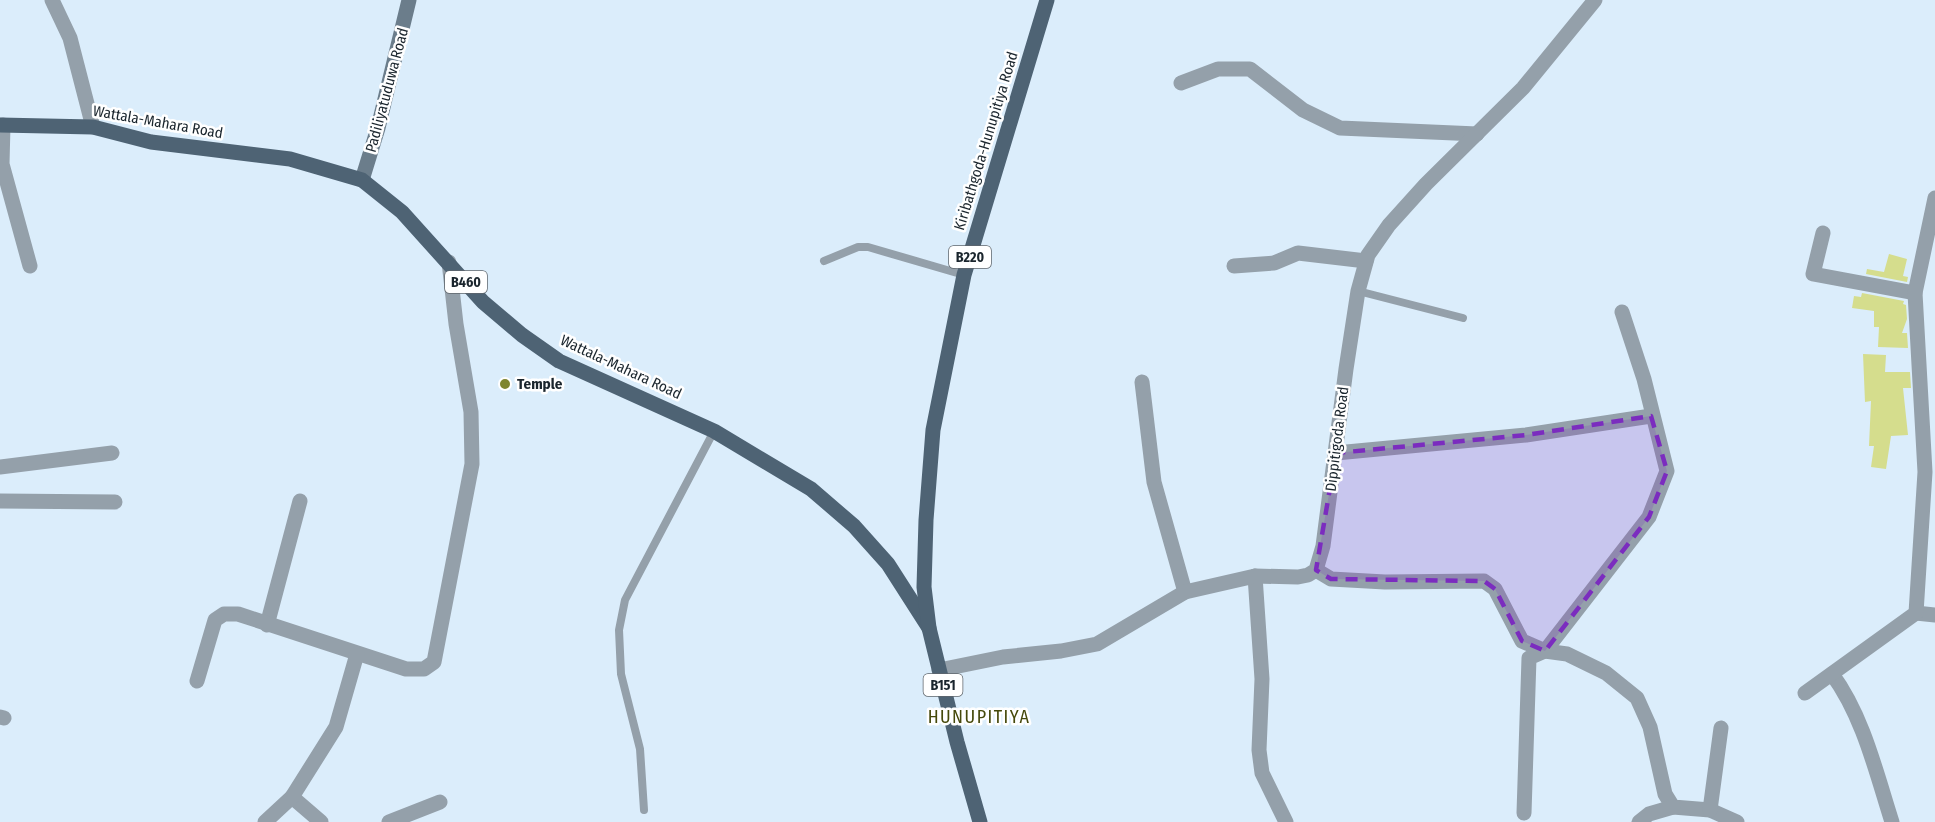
<svg xmlns="http://www.w3.org/2000/svg" width="1935" height="822" font-family="'Fira Sans Condensed',sans-serif">
<style>
.building{fill:#d5dd8d}
.lines{fill:none;stroke-linecap:round;stroke-linejoin:round}
.lane{stroke:#94a0aa;stroke-width:8}
.street{stroke:#94a0aa;stroke-width:15}
.secondary{stroke:#6b7d8b;stroke-width:15}
.primary{stroke:#4e6374;stroke-width:15}
.marked{fill:#7b2cbf;fill-opacity:0.2;stroke:#7b2cbf;stroke-width:4.5;stroke-dasharray:12 8;stroke-linejoin:round}
.poi-dot{fill:#7f8530;stroke:#fff;stroke-width:2}
.labels{text-anchor:middle;stroke-width:5;stroke-linejoin:round;paint-order:stroke}
.shield{fill:#fff;stroke:#5f666c;stroke-width:1.5}
.shield-label{font-size:14px;font-weight:bold;fill:#1a252d}
.street-label{font-size:15px;fill:#1a252d;stroke:#fff}
.poi-label{font-size:15px;font-weight:bold;fill:#1a252d;stroke:#fff;text-anchor:start}
.quarter-label{font-size:18px;letter-spacing:1.5px;fill:#45490b;stroke:#fff}
</style>
<rect width="100%" height="100%" fill="#dbedfb"/>
<g class="building">
<path d="M1889,254L1907,259L1903,276L1908,277L1907,282L1866,274L1867,269L1884,272Z"/>
<path d="M1862,293L1904,301L1903,304L1906,305L1907,319L1902,333H1907L1908,348L1878,347L1879,327H1874V311L1852,308L1854,296L1861,297Z"/>
<path d="M1863,354L1886,355L1885,372H1910L1911,388H1903L1908,435L1891,436L1886,469L1871,467L1874,446H1869L1871,401L1865,402Z"/>
</g>
<g class="lines">
<g class="lane">
<path d="M824,261L858,247H868L964,275"/>
<path d="M1358,291L1463,318"/>
<path d="M644,810L640,749L621,674L619,630L625,600L714,431"/>
</g>
<g class="street">
<path d="M52,0L70,38L93,127"/>
<path d="M1181,83L1218,69H1250L1303,110L1340,128L1477,134"/>
<path d="M3,125L2,164L30,266"/>
<path d="M1823,233L1813,274L1915,293"/>
<path d="M1234,266L1274,263L1298,253L1366,261"/>
<path d="M1142,382L1154,482L1185,592"/>
<path d="M1336,453L1526,435L1651,416"/>
<path d="M0,467L112,453"/>
<path d="M0,501L115,502"/>
<path d="M1316,570L1331,579L1385,582L1484,581L1495,589L1522,641L1545,651L1567,654L1606,673L1637,698L1650,727L1665,794L1673,807L1710,810L1737,822"/>
<path d="M1255,576L1262,679L1259,750L1262,773L1286,822"/>
<path d="M1916,613L1935,615"/>
<path d="M267,625L300,501"/>
<path d="M939,670L1003,657L1061,651L1097,644L1185,592L1255,576L1298,577L1308,575L1316,570L1323,546L1346,369L1358,291L1368,255L1389,225L1426,184L1523,88L1595,0"/>
<path d="M1832,674C1863,716 1876,772 1892,822"/>
<path d="M197,681L215,620L224,614H238L406,669H424L434,662L472,464L471,412L456,324L449,262"/>
<path d="M1805,693L1916,613L1925,472L1915,293L1935,198"/>
<path d="M0,717L4,718"/>
<path d="M292,797L321,822"/>
<path d="M1710,810L1721,728"/>
<path d="M1524,813L1529,658L1545,651L1649,517L1667,471L1644,379L1622,312"/>
<path d="M265,822L292,797L336,727L357,654"/>
<path d="M389,822L440,802"/>
<path d="M1639,822L1649,814L1673,807"/>
</g>
<path class="secondary" d="M362,180L378,128L409,0"/>
<g class="primary">
<path d="M0,125L93,127L151,142L290,159L362,180L402,212L483,302L522,335L559,361L714,431L811,489L854,526L888,564L929,628"/>
<path d="M980,822L957,742L929,628L924,587L926,520L933,430L964,275L1047,0"/>
</g>
</g>
<path class="marked" d="M1651,416L1667,471L1649,517L1545,651L1522,641L1495,589L1484,581L1331,579L1316,570L1336,453L1526,435Z"/>
<circle class="poi-dot" cx="505" cy="384" r="6"/>
<g class="labels">
<g class="shield">
<rect x="949" y="246" width="42" height="22" rx="4.5"/>
<rect x="445" y="271" width="42" height="22" rx="4.5"/>
<rect x="923.5" y="674" width="39" height="22" rx="4.5"/>
</g>
<g class="shield-label">
<text x="970" y="262">B220</text>
<text x="466" y="287">B460</text>
<text x="943" y="690">B151</text>
</g>
<g class="street-label">
<text transform="translate(387 90) rotate(-75)" y="5">Padiliyatuduwa Road</text>
<text transform="translate(158 122) rotate(10)" y="5">Wattala-Mahara Road</text>
<text transform="translate(986 141) rotate(-73)" y="5">Kiribathgoda-Hunupitiya Road</text>
<text transform="translate(621 367) rotate(25)" y="5">Wattala-Mahara Road</text>
<text transform="translate(1337 439) rotate(-83)" y="5">Dippitigoda Road</text>
</g>
<g class="poi-label">
<text x="517" y="389">Temple</text>
</g>
<g class="quarter-label">
<text x="979" y="723">HUNUPITIYA</text>
</g>
</g>
</svg>
